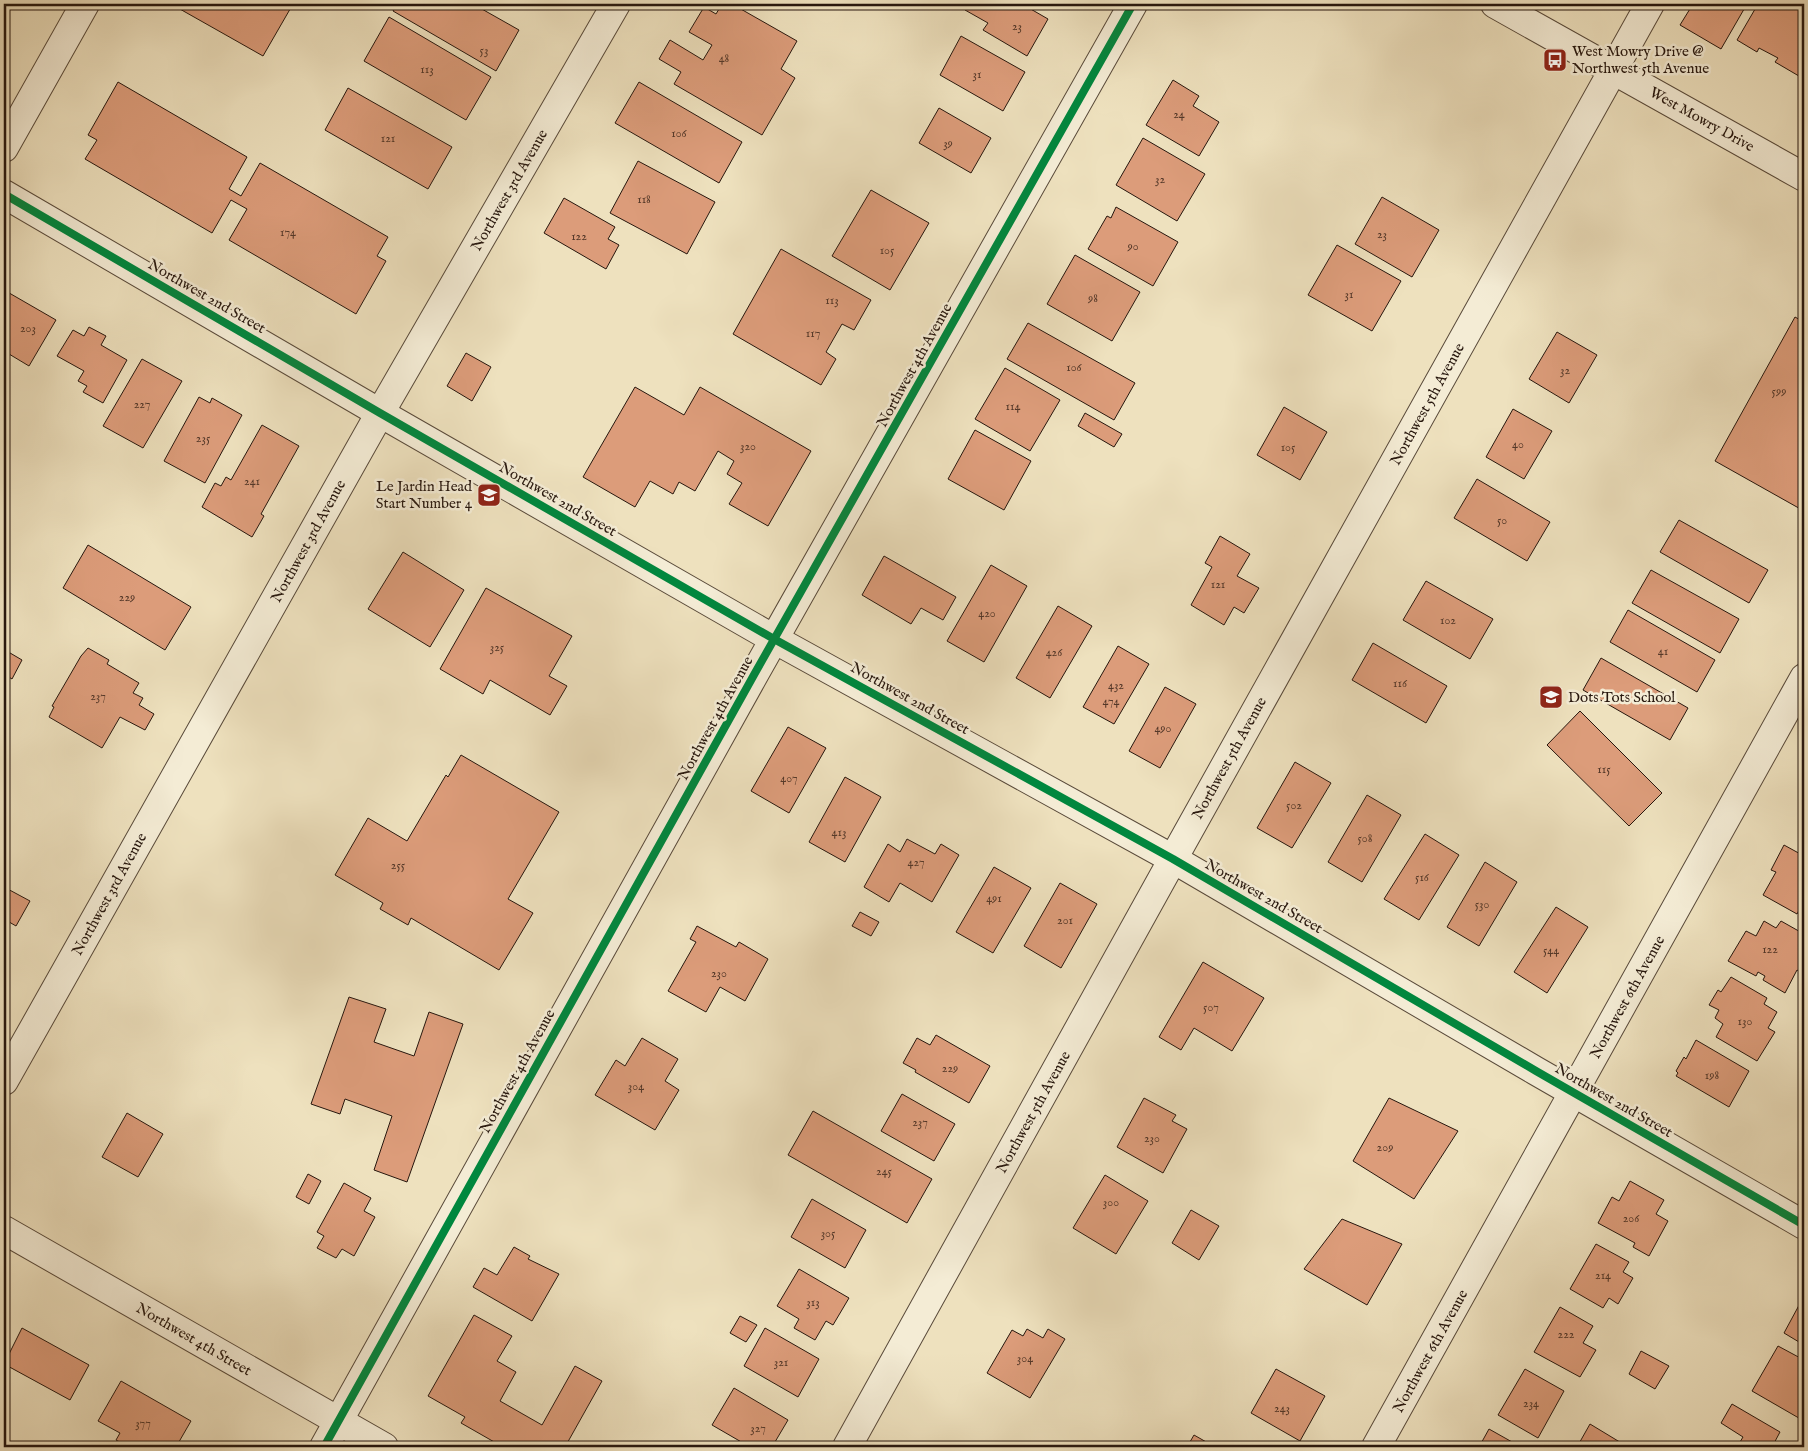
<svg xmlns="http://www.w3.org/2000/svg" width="1808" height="1451" font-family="'IM FELL English',serif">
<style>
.building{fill:#dc9c7a;stroke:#27170e}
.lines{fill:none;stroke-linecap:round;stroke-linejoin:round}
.minor-casing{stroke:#594a3a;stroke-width:30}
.minor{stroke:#f4ecd5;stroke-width:28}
.cycleway-casing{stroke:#f4ecd5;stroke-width:11}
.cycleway{stroke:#00873e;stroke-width:8}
.labels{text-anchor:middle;stroke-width:5;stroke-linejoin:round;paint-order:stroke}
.number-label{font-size:12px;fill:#543829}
.poi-label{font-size:15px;fill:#27170e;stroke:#f4ecd5;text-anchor:start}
.street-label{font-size:15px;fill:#27170e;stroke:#f4ecd5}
</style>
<rect width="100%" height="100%" fill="#eee1be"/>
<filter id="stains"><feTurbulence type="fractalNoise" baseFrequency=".004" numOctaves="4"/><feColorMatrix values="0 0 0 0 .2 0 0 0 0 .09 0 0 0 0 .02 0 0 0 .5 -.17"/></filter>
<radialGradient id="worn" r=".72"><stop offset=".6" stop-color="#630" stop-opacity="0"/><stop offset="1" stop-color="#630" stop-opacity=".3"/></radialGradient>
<g class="building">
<path d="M4,4H13L4,19Z"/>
<path d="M171,4H293L263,56Z"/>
<path d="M397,4H473L519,30L496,71L393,11Z"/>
<path d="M722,4H732L797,41L781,69L795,78L762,135L674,84L681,72L659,59L670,40L703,60L712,45L689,32L704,7L716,14Z"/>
<path d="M968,4H1022L1048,19L1027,56L983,30L988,23L965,10Z"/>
<path d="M1693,4H1747L1721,49L1680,25Z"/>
<path d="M1758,4H1804V79L1775,62L1778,58L1759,48L1757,52L1737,40Z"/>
<path d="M389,17L491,77L466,120L364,61Z"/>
<path d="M961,36L1025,72L1003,111L940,75Z"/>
<path d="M1173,80L1199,96L1193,106L1219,122L1199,156L1146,125Z"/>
<path d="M118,82L247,157L229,189L241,196L260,163L388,237L377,256L386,261L356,314L229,240L247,209L231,200L212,233L85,159L97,140L88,135Z"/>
<path d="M639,82L742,142L719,183L615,123Z"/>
<path d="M348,88L452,147L428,189L325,130Z"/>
<path d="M939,108L991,138L971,173L919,143Z"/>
<path d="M1143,138L1205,174L1177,221L1116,185Z"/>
<path d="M638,161L715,202L687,254L610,213Z"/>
<path d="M871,190L929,223L890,290L832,256Z"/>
<path d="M1382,197L1439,230L1412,277L1355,244Z"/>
<path d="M564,198L615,227L608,239L619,245L606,269L544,233Z"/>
<path d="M1116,207L1178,242L1153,286L1088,249L1107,216L1111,218Z"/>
<path d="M1337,245L1401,281L1372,331L1308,295Z"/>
<path d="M781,249L871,300L854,330L842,324L826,352L836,359L821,385L733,334Z"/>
<path d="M1075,255L1140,292L1112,341L1047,304Z"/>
<path d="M4,290L56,320L29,366L4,351V344L7,338L4,336Z"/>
<path d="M1795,317L1804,322V511L1715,461Z"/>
<path d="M1028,323L1135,383L1114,420L1007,359Z"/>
<path d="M89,327L106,336L101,345L127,360L103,403L83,392L87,386L78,381L84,371L57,356L73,330L84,336Z"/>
<path d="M1557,332L1597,355L1569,403L1529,379Z"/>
<path d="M466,353L491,367L472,401L447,386Z"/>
<path d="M142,359L182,381L143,448L103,426Z"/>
<path d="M1005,368L1060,400L1030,451L975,419Z"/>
<path d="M635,387L684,415L700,387L811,451L768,526L729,504L742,483L727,474L734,461L718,451L695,491L679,482L673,494L650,481L635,507L583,477Z"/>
<path d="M199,397L210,403L212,398L242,415L205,483L164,461Z"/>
<path d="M1284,407L1327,432L1300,480L1257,455Z"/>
<path d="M1513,409L1552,431L1524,479L1486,457Z"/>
<path d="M1085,413L1122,434L1114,447L1078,426Z"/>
<path d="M262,425L299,446L261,514L264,516L252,537L202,507L215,483L221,486L226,477L231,480Z"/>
<path d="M975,430L1031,461L1004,510L948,479Z"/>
<path d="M1477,479L1550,522L1527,561L1454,518Z"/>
<path d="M1679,520L1768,570L1749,603L1660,552Z"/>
<path d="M1220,536L1250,554L1237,576L1259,588L1244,613L1234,607L1224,625L1191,605L1212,567L1205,563Z"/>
<path d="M88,545L191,607L165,650L63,588Z"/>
<path d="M403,552L464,590L430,647L368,609Z"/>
<path d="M884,556L956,597L943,620L921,608L911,624L862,595Z"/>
<path d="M991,565L1027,586L984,662L947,641Z"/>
<path d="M1651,570L1739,619L1720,653L1632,603Z"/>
<path d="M1426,581L1493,619L1470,659L1403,620Z"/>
<path d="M486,588L572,636L549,676L567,686L550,715L490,680L483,694L440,669Z"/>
<path d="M1058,606L1092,626L1050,698L1016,678Z"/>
<path d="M1628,610L1715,660L1697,692L1610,642Z"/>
<path d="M1373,643L1447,686L1426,723L1352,680Z"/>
<path d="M1118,646L1149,664L1114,724L1083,707Z"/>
<path d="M88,648L109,660L107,664L139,683L133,693L143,698L139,705L154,714L145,730L120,717L102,748L49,717L54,707L52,706L81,656Z"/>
<path d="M5,650L22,660L12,679L4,674Z"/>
<path d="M1601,658L1688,708L1670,740L1583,690Z"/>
<path d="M1165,687L1196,704L1160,768L1129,751Z"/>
<path d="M1580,711L1662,793L1629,826L1547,745Z"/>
<path d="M788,727L826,748L789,813L751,791Z"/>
<path d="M461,755L559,812L508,899L533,913L499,970L411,918L408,925L380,909L383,903L335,875L368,818L407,841L446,775L448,777Z"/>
<path d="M1295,762L1331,783L1292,848L1257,828Z"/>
<path d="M845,777L881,797L845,862L809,842Z"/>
<path d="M1367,795L1401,815L1362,882L1328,862Z"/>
<path d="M1425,834L1459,855L1419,920L1384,899Z"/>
<path d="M907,839L935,854L941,844L959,855L932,902L900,883L889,902L864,887L888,844L900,852Z"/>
<path d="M1784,845L1804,856V901L1797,914L1763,895L1776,872L1771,870Z"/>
<path d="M1485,862L1517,882L1479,946L1447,927Z"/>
<path d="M994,867L1031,888L993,953L956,932Z"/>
<path d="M1060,883L1097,904L1061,968L1024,946Z"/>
<path d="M4,887L30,901L16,926L4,919Z"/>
<path d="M1556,907L1588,927L1547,993L1514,972Z"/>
<path d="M860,912L879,922L871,936L852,926Z"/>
<path d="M1764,921L1776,928L1781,921L1804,934V974L1797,970L1785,993L1763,980L1765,976L1758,972L1756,976L1728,961L1746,931L1756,936Z"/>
<path d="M697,926L736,947L739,942L768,959L745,1001L720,987L706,1012L668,991L696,942L690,939Z"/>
<path d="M1203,962L1264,998L1232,1051L1194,1028L1181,1050L1159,1037Z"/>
<path d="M1731,977L1767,998L1764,1004L1777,1012L1768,1028L1775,1032L1757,1061L1716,1037L1723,1024L1715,1018L1719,1010L1709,1005L1718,990L1721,992Z"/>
<path d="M349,997L386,1009L374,1042L414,1056L429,1012L463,1024L407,1182L374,1170L392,1116L345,1099L340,1114L311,1104Z"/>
<path d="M936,1035L990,1066L969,1103L915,1072L916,1070L903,1063L917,1038L930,1045Z"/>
<path d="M642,1038L678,1059L665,1081L679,1090L655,1130L595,1095L616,1060L625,1066Z"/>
<path d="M1696,1040L1749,1071L1729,1107L1676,1076L1678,1073L1676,1071L1684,1057L1686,1059Z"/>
<path d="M902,1094L955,1124L934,1161L881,1131Z"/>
<path d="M1144,1098L1176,1115L1172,1121L1187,1129L1163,1173L1117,1147Z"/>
<path d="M1389,1098L1458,1131L1414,1199L1353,1161Z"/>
<path d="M813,1111L932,1179L907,1223L788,1155Z"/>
<path d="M127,1113L163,1134L138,1177L102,1157Z"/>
<path d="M308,1174L321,1181L309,1204L296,1197Z"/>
<path d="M1105,1175L1148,1201L1116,1254L1073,1228Z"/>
<path d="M1630,1181L1664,1200L1656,1214L1668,1221L1649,1256L1633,1247L1635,1243L1598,1223L1612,1197L1619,1201Z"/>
<path d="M344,1183L371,1198L364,1211L375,1217L354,1256L342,1249L336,1258L317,1248L324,1236L317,1232Z"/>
<path d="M812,1199L866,1230L845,1268L791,1237Z"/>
<path d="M1191,1210L1219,1226L1199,1260L1172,1243Z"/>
<path d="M1342,1219L1402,1244L1367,1305L1304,1269Z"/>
<path d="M1596,1244L1629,1262L1623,1272L1633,1278L1618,1304L1609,1298L1603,1308L1570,1289Z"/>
<path d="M514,1247L530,1256L528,1259L559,1274L532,1321L473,1287L484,1268L497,1275Z"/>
<path d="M799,1269L849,1298L833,1325L826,1321L815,1340L794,1328L799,1319L777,1306Z"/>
<path d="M1804,1296V1345L1784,1333Z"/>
<path d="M1560,1307L1593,1326L1583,1343L1596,1350L1580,1377L1534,1352Z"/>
<path d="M474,1315L512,1336L497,1361L516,1372L500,1401L542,1425L575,1366L602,1381L565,1447H503L461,1423L465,1417L428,1396Z"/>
<path d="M740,1316L757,1325L746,1342L730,1333Z"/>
<path d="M22,1328L89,1365L70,1400L4,1364Z"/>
<path d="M765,1328L819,1359L798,1397L744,1366Z"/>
<path d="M1027,1329L1043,1338L1048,1329L1065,1339L1030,1398L987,1373L1012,1330L1023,1336Z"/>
<path d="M1778,1346L1804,1360V1421L1752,1391Z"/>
<path d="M1641,1351L1669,1366L1655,1389L1629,1374Z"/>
<path d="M1276,1369L1325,1396L1300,1441L1251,1413Z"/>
<path d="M1525,1369L1564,1391L1538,1438L1498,1415Z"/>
<path d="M121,1381L191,1421L176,1447H129L116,1440L120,1433L98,1421Z"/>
<path d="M734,1388L788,1420L772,1447H750L712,1425Z"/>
<path d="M1732,1404L1780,1432L1772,1447H1737L1743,1437L1721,1423Z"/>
<path d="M1590,1424L1628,1447H1577Z"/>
<path d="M1489,1429L1521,1447H1479Z"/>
<path d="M1194,1435L1215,1447H1187Z"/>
</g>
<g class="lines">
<g class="minor-casing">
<g id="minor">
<path d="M1495,4L1804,177"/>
<path d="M4,148L85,4"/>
<path d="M4,194L380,413L774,639L1173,859L1536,1071L1804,1225"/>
<path d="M4,1081L380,413L616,4"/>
<path d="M4,1230L384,1447"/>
<path d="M324,1447L755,673L1133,4"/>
<path d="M847,1447L1173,859L1650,4"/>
<path d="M1376,1447L1804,678"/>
</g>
</g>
<use href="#minor" class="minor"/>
<g class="cycleway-casing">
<g id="cycleway">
<path d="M4,194L380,413L774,639L1173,859L1536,1071L1804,1225"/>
<path d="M324,1447L755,673L1133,4"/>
</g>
</g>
<use href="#cycleway" class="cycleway"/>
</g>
<defs>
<g id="bus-square" transform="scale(1.25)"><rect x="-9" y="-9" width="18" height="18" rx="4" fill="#8f2418" stroke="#f4ecd5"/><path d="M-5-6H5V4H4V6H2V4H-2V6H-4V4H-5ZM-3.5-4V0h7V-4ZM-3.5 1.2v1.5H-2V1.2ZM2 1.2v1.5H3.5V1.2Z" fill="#fff"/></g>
<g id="school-square" transform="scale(1.25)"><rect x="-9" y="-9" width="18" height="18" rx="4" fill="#8f2418" stroke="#f4ecd5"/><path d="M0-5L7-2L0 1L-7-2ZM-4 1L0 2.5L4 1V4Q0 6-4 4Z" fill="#fff"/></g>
</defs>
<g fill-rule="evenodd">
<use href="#bus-square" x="1555" y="60"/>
<use href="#school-square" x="489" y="495"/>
<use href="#school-square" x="1551" y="697"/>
</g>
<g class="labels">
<g class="number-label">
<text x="1017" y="30">23</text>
<text x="484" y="54">53</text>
<text x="724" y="62">48</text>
<text x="427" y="73">113</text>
<text x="977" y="78">31</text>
<text x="1179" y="118">24</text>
<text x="679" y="137">106</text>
<text x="388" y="142">121</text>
<text x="948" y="147">39</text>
<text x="1160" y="183">32</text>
<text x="644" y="203">118</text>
<text x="288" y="236">174</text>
<text x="1382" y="238">23</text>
<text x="579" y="240">122</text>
<text x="1133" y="250">90</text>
<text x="887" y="254">105</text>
<text x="1349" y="298">31</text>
<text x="1093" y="302">98</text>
<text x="832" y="304">113</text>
<text x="28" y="332">203</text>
<text x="813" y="337">117</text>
<text x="1074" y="371">106</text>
<text x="1565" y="374">32</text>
<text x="1779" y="395">599</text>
<text x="142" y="408">227</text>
<text x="1013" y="410">114</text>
<text x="203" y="442">235</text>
<text x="1518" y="448">40</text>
<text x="748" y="450">320</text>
<text x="1288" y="451">105</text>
<text x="252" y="485">241</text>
<text x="1502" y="524">50</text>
<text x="1218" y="588">121</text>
<text x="127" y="601">229</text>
<text x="987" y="617">420</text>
<text x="1448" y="624">102</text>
<text x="497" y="651">325</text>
<text x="1663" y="655">41</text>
<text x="1054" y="656">426</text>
<text x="1400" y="687">116</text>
<text x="1116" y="689">432</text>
<text x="98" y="700">237</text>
<text x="1111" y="705">474</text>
<text x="1163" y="732">490</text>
<text x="1604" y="773">115</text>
<text x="789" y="782">407</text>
<text x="1294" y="809">502</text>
<text x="839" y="836">413</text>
<text x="1365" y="842">508</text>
<text x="916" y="866">427</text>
<text x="398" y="869">255</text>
<text x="1422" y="881">516</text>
<text x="994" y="902">491</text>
<text x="1482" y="908">530</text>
<text x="1065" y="924">201</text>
<text x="1770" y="953">122</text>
<text x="1551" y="954">544</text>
<text x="719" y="977">230</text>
<text x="1211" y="1011">507</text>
<text x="1745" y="1025">130</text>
<text x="950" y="1072">229</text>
<text x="1712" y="1079">198</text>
<text x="636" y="1090">304</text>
<text x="920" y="1126">237</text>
<text x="1152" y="1142">230</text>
<text x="1385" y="1151">209</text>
<text x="884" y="1175">245</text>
<text x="1111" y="1206">300</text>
<text x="1631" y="1222">206</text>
<text x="828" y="1237">305</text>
<text x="1603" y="1279">214</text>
<text x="813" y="1306">313</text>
<text x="1566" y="1338">222</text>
<text x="1025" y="1362">304</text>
<text x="781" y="1366">321</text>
<text x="1531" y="1407">234</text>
<text x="1282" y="1412">243</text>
<text x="143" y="1427">377</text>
<text x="758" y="1432">327</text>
</g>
<g class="poi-label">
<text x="1572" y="56">West Mowry Drive @<tspan x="1572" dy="17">Northwest 5th Avenue</tspan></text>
<text x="472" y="491" text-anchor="end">Le Jardin Head<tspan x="472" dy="17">Start Number 4</tspan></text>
<text x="1568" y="702">Dots Tots School</text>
</g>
<g class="street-label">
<text transform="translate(1702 119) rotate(29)" y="5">West Mowry Drive</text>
<text transform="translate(509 190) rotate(-60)" y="5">Northwest 3rd Avenue</text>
<text transform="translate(207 296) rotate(30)" y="5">Northwest 2nd Street</text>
<text transform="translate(914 365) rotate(-61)" y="5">Northwest 4th Avenue</text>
<text transform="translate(1427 404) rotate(-61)" y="5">Northwest 5th Avenue</text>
<text transform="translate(558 499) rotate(30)" y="5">Northwest 2nd Street</text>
<text transform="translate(308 541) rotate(-61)" y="5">Northwest 3rd Avenue</text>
<text transform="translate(910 698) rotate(29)" y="5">Northwest 2nd Street</text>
<text transform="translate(715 718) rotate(-61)" y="5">Northwest 4th Avenue</text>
<text transform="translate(1229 758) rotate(-61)" y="5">Northwest 5th Avenue</text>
<text transform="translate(109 894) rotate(-61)" y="5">Northwest 3rd Avenue</text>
<text transform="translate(1264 896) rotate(30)" y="5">Northwest 2nd Street</text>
<text transform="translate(1627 997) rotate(-61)" y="5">Northwest 6th Avenue</text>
<text transform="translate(517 1071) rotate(-61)" y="5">Northwest 4th Avenue</text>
<text transform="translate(1614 1100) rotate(30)" y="5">Northwest 2nd Street</text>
<text transform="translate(1033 1112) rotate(-61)" y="5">Northwest 5th Avenue</text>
<text transform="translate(194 1339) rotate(30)" y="5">Northwest 4th Street</text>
<text transform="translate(1430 1351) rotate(-61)" y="5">Northwest 6th Avenue</text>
</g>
</g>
<rect width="1808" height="1451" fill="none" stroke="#eee1be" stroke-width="20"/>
<rect x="5" y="5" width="1798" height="1441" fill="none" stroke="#27170e" stroke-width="2.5"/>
<rect x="10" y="10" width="1788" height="1431" fill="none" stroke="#27170e"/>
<rect width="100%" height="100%" filter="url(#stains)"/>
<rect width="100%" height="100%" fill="url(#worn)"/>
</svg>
